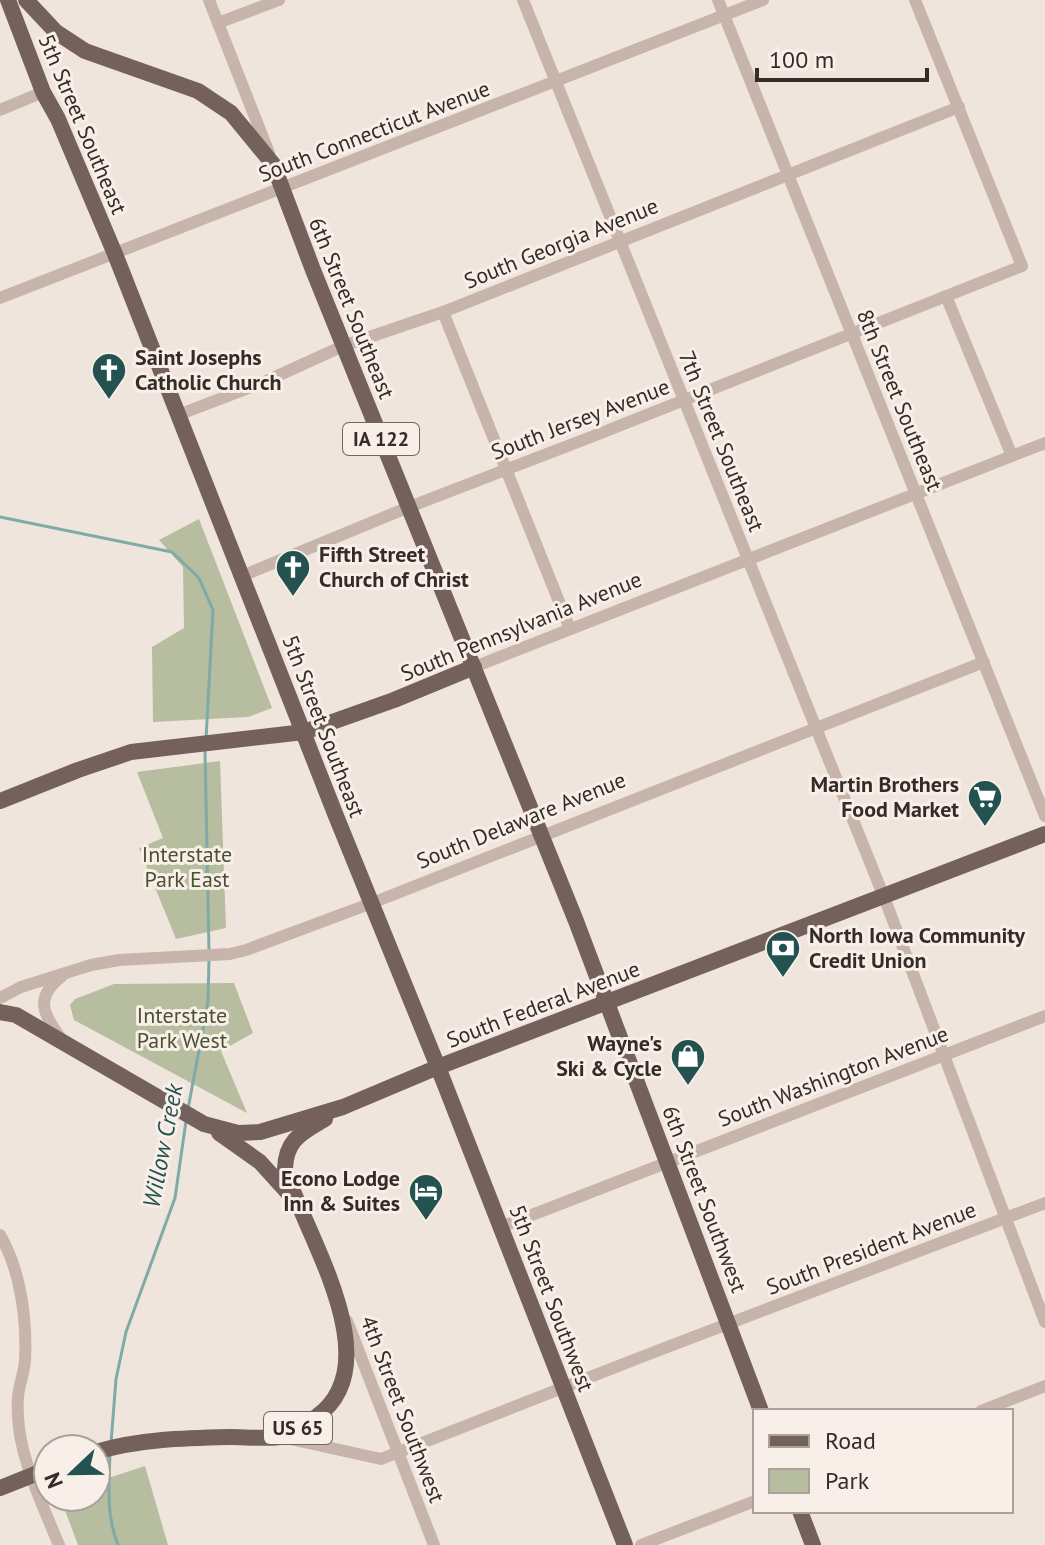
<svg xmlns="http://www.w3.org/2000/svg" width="1045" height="1545" font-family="'PT Sans',sans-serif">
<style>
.green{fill:#b7bd9f}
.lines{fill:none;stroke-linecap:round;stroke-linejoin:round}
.stream{stroke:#7faaa6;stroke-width:3}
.minor{stroke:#c7b4aa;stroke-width:12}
.major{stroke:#75615c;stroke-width:16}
.labels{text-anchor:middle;stroke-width:6;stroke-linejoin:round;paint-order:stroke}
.shield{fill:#f8efe9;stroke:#706663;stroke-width:2}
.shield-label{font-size:20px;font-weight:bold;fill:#352b29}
.street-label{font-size:22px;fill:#352b29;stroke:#f8efe9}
.poi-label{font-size:22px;font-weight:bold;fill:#352b29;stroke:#f8efe9;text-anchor:start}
.park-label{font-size:22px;fill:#49512f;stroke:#f8efe9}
.water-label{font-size:24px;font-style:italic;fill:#235250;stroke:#f8efe9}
</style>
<rect width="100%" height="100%" fill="#f0e5dd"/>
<g class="green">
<path d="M199,519L272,708L248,717L153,722L152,647L184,628L183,567L159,540Z"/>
<path d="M220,761L226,928L176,939L139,848L163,838L137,772Z"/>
<path d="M234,983L253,1033L221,1051L247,1113L74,1020L70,1005L75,999L114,984Z"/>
<path d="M145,1466L168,1545H78L60,1497H96V1482Z"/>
</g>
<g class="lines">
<g class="stream">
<path d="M0,517L172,552L199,578L213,610L206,739"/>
<path d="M205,751L209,951"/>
<path d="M188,1109L208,1002L209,959"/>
<path d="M111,1443L116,1379L126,1332L175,1198L186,1121"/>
<path d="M110,1454C109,1486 106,1515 118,1545"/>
</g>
<g class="minor">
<path d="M209,0L269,153"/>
<path d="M523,0L884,897L1045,1322"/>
<path d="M718,0L1045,816"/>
<path d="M218,23L279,0"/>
<path d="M0,110L43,92"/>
<path d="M946,296L1012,456"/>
<path d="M0,298L763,0"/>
<path d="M443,312L570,629"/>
<path d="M178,415L264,382L343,346L443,312L959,107"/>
<path d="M242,576L409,507L591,437L1022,266L915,0"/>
<path d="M474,667L1045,443"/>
<path d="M0,998L21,987L91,965L119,960L230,954L246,950L372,903L984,662"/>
<path d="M60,1037C42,1013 35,997 62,976"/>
<path d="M501,1227L1045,1016"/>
<path d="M0,1235C21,1271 27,1320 25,1361C24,1373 19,1385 18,1397C17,1407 18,1418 19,1428C23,1464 45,1511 59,1545"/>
<path d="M347,1321L434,1545"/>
<path d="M981,1411L1045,1386"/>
<path d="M281,1437L381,1459L649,1354L1045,1203"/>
<path d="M641,1545L755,1501"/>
</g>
<g class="major">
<path d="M8,0L43,92L58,119L115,254L336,816L438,1067L625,1545"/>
<path d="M26,0L56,32L85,51L198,91L231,113L273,164L313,270L576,921L761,1411"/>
<path d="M0,801L78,770L131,752L304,732L394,700L474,667"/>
<path d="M0,1012L16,1015L204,1124L238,1133L260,1132L343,1107L438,1067L1045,834"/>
<path d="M219,1133L260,1162L289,1194"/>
<path d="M96,1452C139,1439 185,1438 230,1437C245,1437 263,1439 279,1437C292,1434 306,1424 316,1417C392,1364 304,1233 285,1169C286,1139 302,1133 325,1119"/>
<path d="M0,1488L48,1469"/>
<path d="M800,1511L813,1545"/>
</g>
</g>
<defs>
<g id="church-pin" transform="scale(1.8)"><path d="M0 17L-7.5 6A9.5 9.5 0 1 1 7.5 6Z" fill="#235250" stroke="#f8efe9"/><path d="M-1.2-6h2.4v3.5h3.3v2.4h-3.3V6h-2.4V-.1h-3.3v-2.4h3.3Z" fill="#fff"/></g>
<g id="supermarket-pin" transform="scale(1.8)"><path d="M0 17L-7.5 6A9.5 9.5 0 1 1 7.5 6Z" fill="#235250" stroke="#f8efe9"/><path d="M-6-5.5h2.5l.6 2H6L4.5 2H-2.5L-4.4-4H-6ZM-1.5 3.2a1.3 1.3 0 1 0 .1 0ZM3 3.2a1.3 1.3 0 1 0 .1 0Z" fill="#fff"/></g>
<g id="bank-pin" transform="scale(1.8)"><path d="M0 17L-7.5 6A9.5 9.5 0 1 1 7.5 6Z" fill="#235250" stroke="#f8efe9"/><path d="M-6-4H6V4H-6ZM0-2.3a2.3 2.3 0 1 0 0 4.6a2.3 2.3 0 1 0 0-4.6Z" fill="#fff"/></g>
<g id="shop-pin" transform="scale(1.8)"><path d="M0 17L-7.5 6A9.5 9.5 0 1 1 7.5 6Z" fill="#235250" stroke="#f8efe9"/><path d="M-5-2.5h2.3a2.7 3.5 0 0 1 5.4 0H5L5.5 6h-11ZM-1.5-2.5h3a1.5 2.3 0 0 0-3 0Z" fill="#fff"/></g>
<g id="hotel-pin" transform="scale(1.8)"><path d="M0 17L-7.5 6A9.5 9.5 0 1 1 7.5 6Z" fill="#235250" stroke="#f8efe9"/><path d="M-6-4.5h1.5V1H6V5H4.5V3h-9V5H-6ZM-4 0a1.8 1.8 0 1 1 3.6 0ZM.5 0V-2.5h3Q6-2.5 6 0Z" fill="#fff"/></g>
</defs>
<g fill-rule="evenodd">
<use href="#church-pin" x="109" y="370"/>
<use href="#church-pin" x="293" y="567"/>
<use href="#supermarket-pin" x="985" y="797"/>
<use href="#bank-pin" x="783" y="948"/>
<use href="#shop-pin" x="688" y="1056"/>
<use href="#hotel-pin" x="426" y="1191"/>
</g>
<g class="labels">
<g class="shield">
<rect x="343" y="423" width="76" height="32" rx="6"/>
<rect x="264" y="1412" width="68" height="32" rx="6"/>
</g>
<g class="shield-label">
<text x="381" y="446">IA 122</text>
<text x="298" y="1435">US 65</text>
</g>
<g class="street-label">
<text transform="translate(83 124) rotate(67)" y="8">5th Street Southeast</text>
<text transform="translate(374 131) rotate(-21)" y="8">South Connecticut Avenue</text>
<text transform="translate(561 243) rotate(-22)" y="8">South Georgia Avenue</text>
<text transform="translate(352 308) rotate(68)" y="8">6th Street Southeast</text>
<text transform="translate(900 400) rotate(68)" y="8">8th Street Southeast</text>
<text transform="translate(580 419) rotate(-21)" y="8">South Jersey Avenue</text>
<text transform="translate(722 441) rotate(68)" y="8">7th Street Southeast</text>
<text transform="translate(521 626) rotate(-22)" y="8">South Pennsylvania Avenue</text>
<text transform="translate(324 726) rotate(69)" y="8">5th Street Southeast</text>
<text transform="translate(521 820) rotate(-22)" y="8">South Delaware Avenue</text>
<text transform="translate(543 1004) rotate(-21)" y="8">South Federal Avenue</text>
<text transform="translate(833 1076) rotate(-21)" y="8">South Washington Avenue</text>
<text transform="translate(705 1199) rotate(69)" y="8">6th Street Southwest</text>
<text transform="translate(871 1248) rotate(-21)" y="8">South President Avenue</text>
<text transform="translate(552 1298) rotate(69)" y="8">5th Street Southwest</text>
<text transform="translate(403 1409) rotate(69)" y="8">4th Street Southwest</text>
</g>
<g class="poi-label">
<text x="135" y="365">Saint Josephs<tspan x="135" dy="25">Catholic Church</tspan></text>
<text x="319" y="562">Fifth Street<tspan x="319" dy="25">Church of Christ</tspan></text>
<text x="959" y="792" text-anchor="end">Martin Brothers<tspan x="959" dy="25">Food Market</tspan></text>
<text x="809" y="943">North Iowa Community<tspan x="809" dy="25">Credit Union</tspan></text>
<text x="662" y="1051" text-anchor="end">Wayne's<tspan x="662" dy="25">Ski &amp; Cycle</tspan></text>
<text x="400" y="1186" text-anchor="end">Econo Lodge<tspan x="400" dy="25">Inn &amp; Suites</tspan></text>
</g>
<g class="park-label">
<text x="187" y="862">Interstate<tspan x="187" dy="25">Park East</tspan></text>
<text x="182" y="1023">Interstate<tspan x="182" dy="25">Park West</tspan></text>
</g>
<g class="water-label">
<text transform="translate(163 1146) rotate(-79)" y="8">Willow Creek</text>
</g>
</g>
<rect x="753" y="1409" width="260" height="104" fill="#f8efe9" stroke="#aaa19c" stroke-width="2"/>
<rect x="769" y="1435" width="40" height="12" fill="#75615c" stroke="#aaa19c" stroke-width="2"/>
<text x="825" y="1449" font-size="24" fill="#352b29">Road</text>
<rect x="769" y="1469" width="40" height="24" fill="#b7bd9f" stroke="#aaa19c" stroke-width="2"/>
<text x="825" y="1489" font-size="24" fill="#352b29">Park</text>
<g transform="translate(72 1473) rotate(248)"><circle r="38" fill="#f8efe9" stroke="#aaa19c" stroke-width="2"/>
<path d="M0-6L14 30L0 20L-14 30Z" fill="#235250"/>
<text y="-12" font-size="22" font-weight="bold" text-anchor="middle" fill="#352b29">N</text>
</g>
<path d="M757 68v12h170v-12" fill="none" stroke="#352b29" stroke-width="4"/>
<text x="769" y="68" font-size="24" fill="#352b29" stroke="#f8efe9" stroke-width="6" paint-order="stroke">100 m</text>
</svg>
